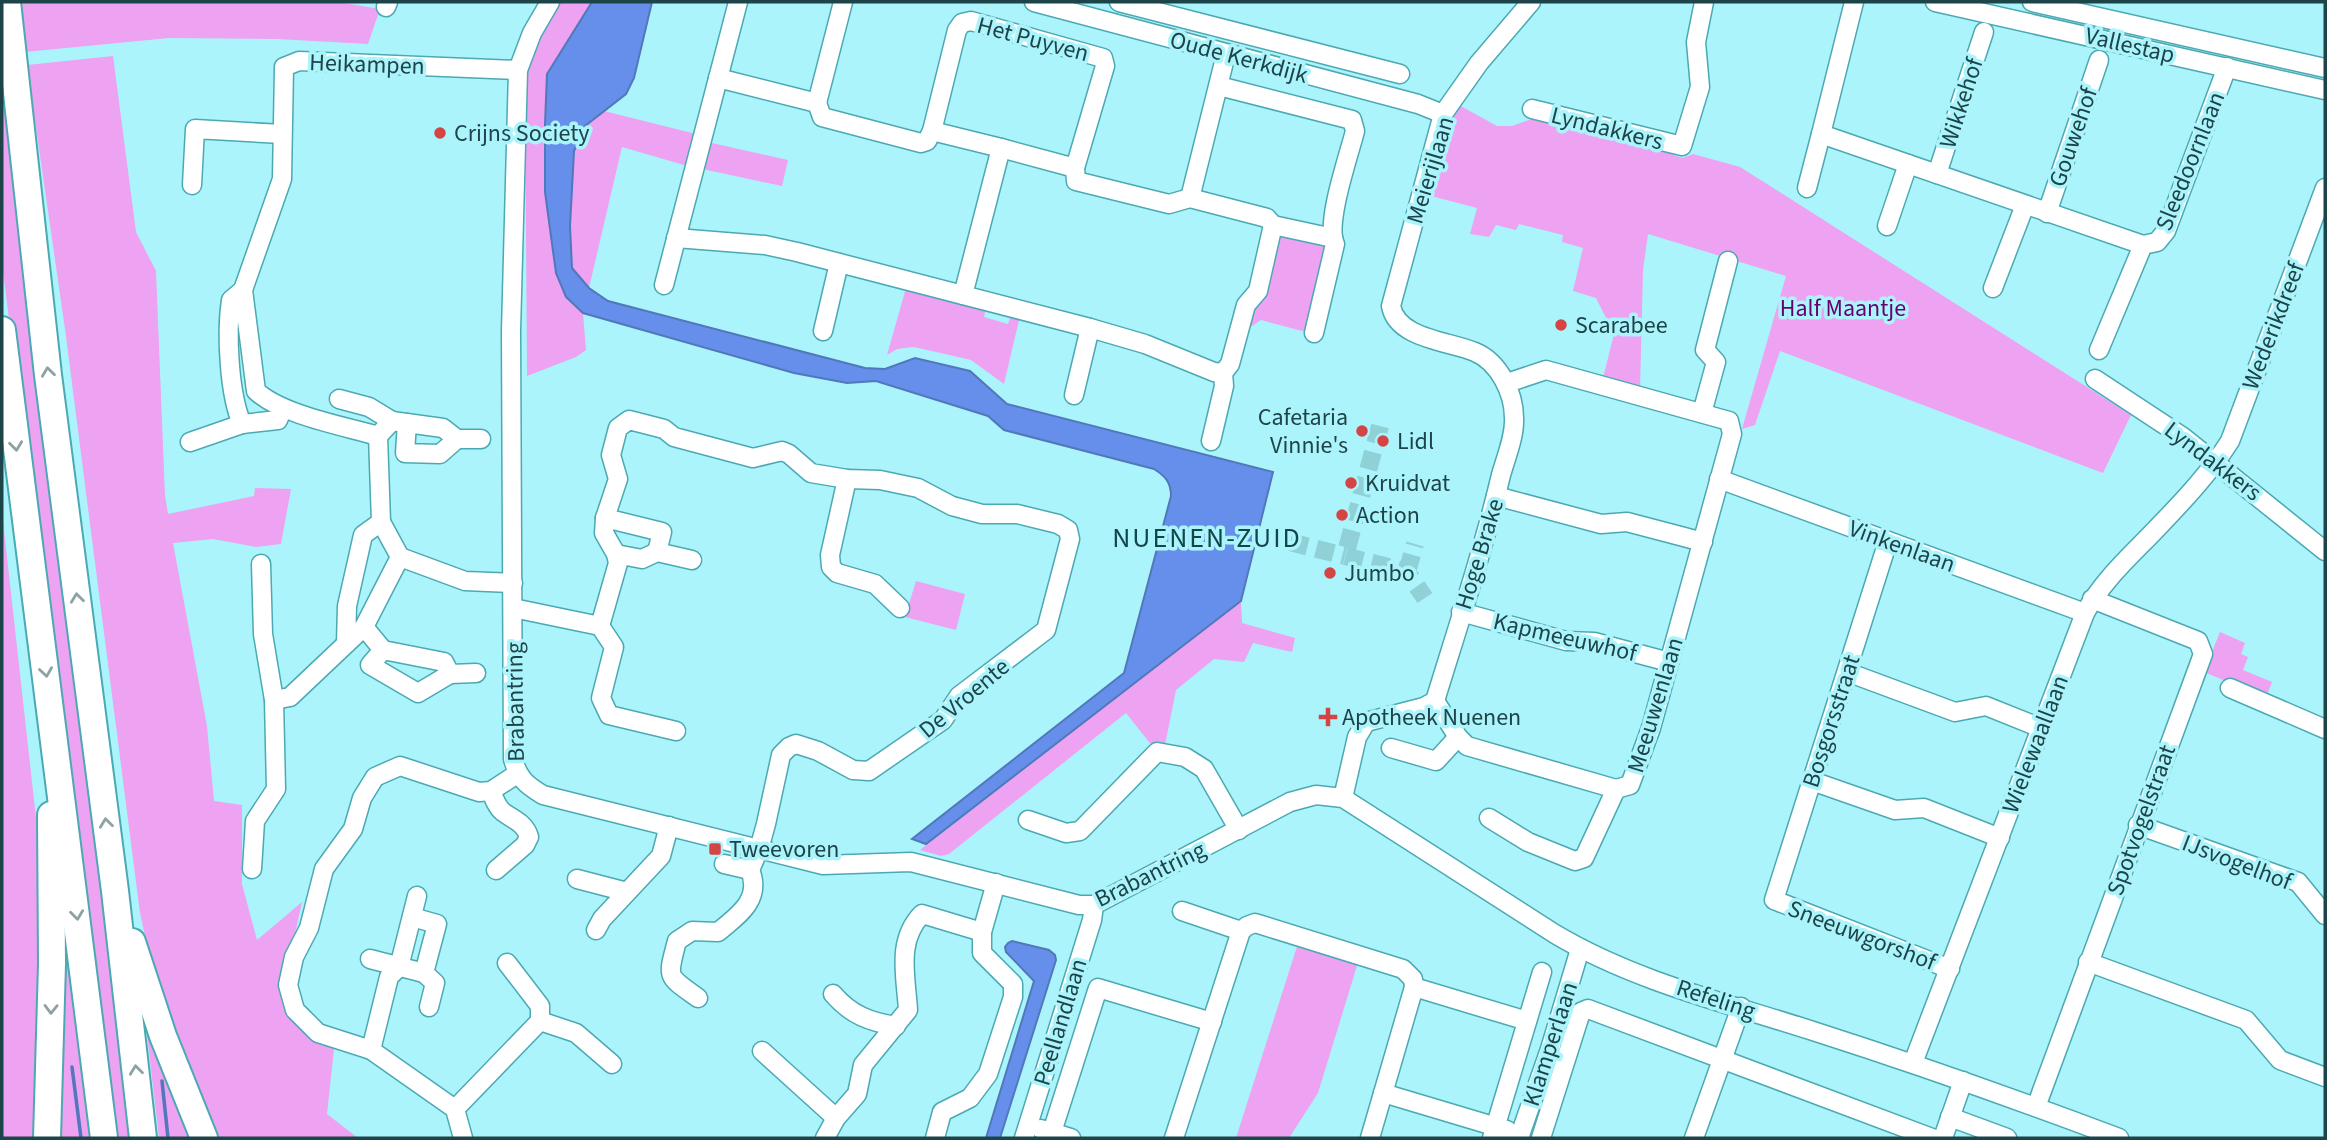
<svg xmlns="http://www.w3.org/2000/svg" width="2327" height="1140" font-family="'Source Sans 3',sans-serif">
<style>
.green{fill:#eda2f2}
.water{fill:#668feb;stroke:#5078ba;stroke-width:2}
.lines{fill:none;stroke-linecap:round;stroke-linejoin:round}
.stream{stroke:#5078ba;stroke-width:3.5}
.minor-tunnel{stroke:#8fd1d7;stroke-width:18;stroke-dasharray:18 9;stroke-linecap:butt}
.minor-casing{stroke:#4ba9b3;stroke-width:21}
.highway-casing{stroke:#4ba9b3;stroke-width:30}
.minor{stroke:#fff;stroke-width:18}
.highway{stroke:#fff;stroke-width:26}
.oneway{stroke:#8ea2a4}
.poi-dot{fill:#d44445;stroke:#acf4fb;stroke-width:2.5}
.labels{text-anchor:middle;stroke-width:7;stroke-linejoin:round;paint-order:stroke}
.street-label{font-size:24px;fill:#1d4448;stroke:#acf4fb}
.poi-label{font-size:24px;fill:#1d4448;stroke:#acf4fb;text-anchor:start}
.park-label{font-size:24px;fill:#67006f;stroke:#acf4fb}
.quarter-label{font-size:28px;letter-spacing:2px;fill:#13464b;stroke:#acf4fb}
</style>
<rect width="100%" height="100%" fill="#acf4fb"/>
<g class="green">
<path d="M21,2H338L380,9L368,44L277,39L169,38L25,52Z"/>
<path d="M559,2H592L547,74L545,124V192L556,273L566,297L583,313L586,350L576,357L527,376L525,84L533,51Z"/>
<path d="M113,56L136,232L156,271L165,496L168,514L254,496L255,488L291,489L281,544L256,547L213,539L173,543L207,726L214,801L242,805V884L257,940L302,902L283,987L309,1032L334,1049L327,1114L358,1138H214C183,1066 156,990 140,913L65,329L27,65Z"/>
<path d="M2,68L137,1138H111L2,263Z"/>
<path d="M1459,105L1497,126H1512L1534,118L1672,150L1673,155L1683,158L1693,154L1740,167L2131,415L2103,473L1780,351L1755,425L1742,429L1786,276L1648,234L1643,270L1640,390L1603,378L1614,334L1596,298L1573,291L1583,248L1562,242L1563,235L1519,224L1516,230L1496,225L1489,237L1470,234L1477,208L1427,195L1451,120Z"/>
<path d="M604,111L692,133L712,143L788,160L782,186L684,165L622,147L589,288L572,268L570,226L574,151L585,126Z"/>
<path d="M1281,230L1328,245L1306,332L1261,320L1252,326L1246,325Z"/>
<path d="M906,288L986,307L984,317L1008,324L1011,315L1020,316L1004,384L971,360L914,347L897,349L887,355Z"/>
<path d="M2,512L41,863L39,1138H2Z"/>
<path d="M916,581L965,594L956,630L905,617Z"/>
<path d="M1241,601L1242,623L1295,638L1292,652L1253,643L1244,662L1214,659L1176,690L1165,745L1157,752L1126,713L949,854L941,856L920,850Z"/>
<path d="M2220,632L2245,643L2241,654L2248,657L2243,670L2272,682L2266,698L2204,672Z"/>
<path d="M59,881L90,1138H54Z"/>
<path d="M1300,937L1360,956L1318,1093L1289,1138H1236Z"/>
<path d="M142,992L197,1138H159Z"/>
</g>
<g class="water">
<path d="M592,2H652L634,78L626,94L585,126L574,151L570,226L572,268L589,288L608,301L865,368L885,369L915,358L970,371L1007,404L1273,472L1241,601L926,844L912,839L1124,673L1171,496C1171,482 1165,476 1154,469L1004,430L988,416L876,381L847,383L794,373L583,313L566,297L556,273L545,192V124L547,74Z"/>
<path d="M1012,941L1049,950L1055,955L1056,960L1000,1138H986L1034,981L1006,952L1005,947L1008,943Z"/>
</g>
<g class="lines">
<g class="stream">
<path d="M72,1067L81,1138"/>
<path d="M162,1081L168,1138"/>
</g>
<g class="minor-tunnel">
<path d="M1380,426L1345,556L1407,572L1425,598"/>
<path d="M1290,542L1345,556"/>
<path d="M1407,572L1415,544"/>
</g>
<g class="minor-casing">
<g id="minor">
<path d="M550,2L532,33L518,70L511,331L513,759C518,778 526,785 543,795L823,865L911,862L1079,905H1094L1290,802L1316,795L1343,798L1555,934C1634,981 1726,1003 1813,1031C1916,1064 2018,1100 2119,1138"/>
<path d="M1034,2L1418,104L1443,114"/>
<path d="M1119,2L1400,74"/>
<path d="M1854,2L1821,134L2143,245"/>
<path d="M1935,2L2325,90"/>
<path d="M2032,2L2325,68"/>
<path d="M386,7L388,2"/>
<path d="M718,78L817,103L822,117L921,143L927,141L932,131L1001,148L963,295"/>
<path d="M1219,86L1352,120L1355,131C1349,155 1325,223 1335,244L1314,333"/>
<path d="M817,103L843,2"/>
<path d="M1532,109L1682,146L1700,87L1696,42L1704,2"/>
<path d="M932,131L957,30L962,23L971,21L1103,58L1105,66L1075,168L1076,181L1169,204L1190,198L1267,218L1273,225L1333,238"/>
<path d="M1001,148L1075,168"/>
<path d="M1937,174L1984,32"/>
<path d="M192,185L195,129L282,134"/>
<path d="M1807,188L1821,134"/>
<path d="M1190,198L1226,54"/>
<path d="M2047,213L2099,60"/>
<path d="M1887,226L1908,164"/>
<path d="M676,238L765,245L797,252L1090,328L1145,344L1214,372L1223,373"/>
<path d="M664,285L738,2"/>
<path d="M1993,288L2025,205"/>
<path d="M823,331L839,263"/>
<path d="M2099,350L2143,245L2157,242L2166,231L2227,67"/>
<path d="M2095,379L2183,437L2325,551"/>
<path d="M1074,395L1090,328"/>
<path d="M339,399L369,407L392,421"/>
<path d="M1702,413L1716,362L1705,350L1728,261"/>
<path d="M407,423L405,453L440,454L457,439"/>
<path d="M242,424C229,394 226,333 231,300L243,290"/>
<path d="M378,436L392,421L443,428L457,439H481"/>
<path d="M1211,441L1224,386L1223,373L1230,364L1246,305L1258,291L1273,225"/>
<path d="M190,442L242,424L278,420L283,408"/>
<path d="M847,479L830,555L831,567L837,573L875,584L900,608"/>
<path d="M1719,479L2085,613"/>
<path d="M1496,496L1601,524L1627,522L1703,542"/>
<path d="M605,518L662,532L657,552"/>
<path d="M1888,541L1774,900L1950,969"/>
<path d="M616,554L642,559L657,552L692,560"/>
<path d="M513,583L465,581L400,557L381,522L378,436C344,426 282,415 256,391L243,290L282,179L284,67L299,61L518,70"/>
<path d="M513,608L600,626L618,563L616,554L604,533L605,518L618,479L611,455L618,428L629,420L664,429L674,437L753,458L782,451L789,454L811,473L847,479L880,480L918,488L952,506L982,514H1017L1058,524L1068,530L1070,539L1046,630L959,696L943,720L869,771L853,770L818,751L796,744L789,747L781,755L766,824L759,849L750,870C762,899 739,915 718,932L692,931L677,941C667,979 666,975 698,998"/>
<path d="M1461,612L1566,641L1594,642L1669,662"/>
<path d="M600,626L614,647L601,698L609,715L676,731"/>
<path d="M364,627L383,650L444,662L450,674L476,673"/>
<path d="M346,644L347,606L363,535L381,522"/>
<path d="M383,650L370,665L418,693L450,674"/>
<path d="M1847,672L1955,712L1986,706L2041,728"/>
<path d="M2230,688L2325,729"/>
<path d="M274,700L290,697L364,627L400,557"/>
<path d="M1435,701L1458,737L1467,746L1616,789"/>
<path d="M1391,748L1436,761L1458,737"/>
<path d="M1812,781L1895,810L1924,808L2000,838"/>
<path d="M491,791C494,799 497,807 503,812C514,820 525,823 529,837L525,845L496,870"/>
<path d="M1343,798L1357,737L1366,722L1424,707L1435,701C1458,626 1483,551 1501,475C1506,457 1515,436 1514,418C1514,393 1499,362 1475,352C1449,341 1397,339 1391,306L1443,114L1479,63L1531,2"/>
<path d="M1489,818L1528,842L1575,861L1584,858L1616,789L1630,785L1651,728L1732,434L1729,421L1546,370L1507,383"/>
<path d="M1028,820L1066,833L1080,831L1157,752L1185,757L1204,769L1239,830"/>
<path d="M2138,825L2298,882L2325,915"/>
<path d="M724,864L750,870"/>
<path d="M252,869L255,821L276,789L274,700L263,634L261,564"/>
<path d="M577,879L627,892"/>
<path d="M1182,911L1241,931"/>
<path d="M596,930L602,919L661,856L669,826"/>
<path d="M370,959L424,973L437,924L412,917"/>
<path d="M2088,962L2246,1020L2280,1060L2325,1077"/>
<path d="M424,973L435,983L429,1007"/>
<path d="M1414,987L1527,1021"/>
<path d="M833,994C851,1015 870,1022 896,1026"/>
<path d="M540,1021L576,1033L612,1064"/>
<path d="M371,1050L389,977L399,967L417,896"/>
<path d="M762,1051L836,1118"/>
<path d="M1913,1063L2085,613C2104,578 2134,553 2161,524C2186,498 2211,471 2230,441L2325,188"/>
<path d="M1383,1093L1507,1130"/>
<path d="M2036,1107L2203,654L2198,641L2092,599"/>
<path d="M455,1109L540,1021V1006L507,963"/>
<path d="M1950,1117L2007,1138"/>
<path d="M1041,1129L1071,1138"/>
<path d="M1052,1132L1098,988L1212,1022"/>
<path d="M463,1138L455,1109L371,1050L318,1033L295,1010L288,985L294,957L309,928L324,869L353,829L362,798L375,777L400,766L479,792L491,791L517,774"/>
<path d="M825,1138L836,1118L857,1094L863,1065L908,1010C906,976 896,941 922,914L982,932"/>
<path d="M935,1138L942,1112L970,1098L988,1074L1013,997V984L982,953V932L996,883"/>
<path d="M1024,1138L1092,920L1094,905"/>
<path d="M1174,1138L1241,931L1247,926L1255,923L1403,969L1413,979L1414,987L1370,1138"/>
<path d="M1492,1138L1542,972"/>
<path d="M1519,1138L1550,1049L1580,949"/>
<path d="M1541,1138L1581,1012L1588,1009L1932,1138"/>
<path d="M1694,1138L1741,1007"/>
<path d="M1943,1138L1963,1081"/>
</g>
</g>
<g class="highway-casing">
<g id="highway">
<path d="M7,2L48,375L115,891L143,1138"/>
<path d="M2,330L104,1138"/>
<path d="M132,942L163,1036L204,1138"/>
<path d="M47,1138L52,964L51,815"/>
</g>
</g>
<use href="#minor" class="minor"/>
<use href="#highway" class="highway"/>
</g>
<defs><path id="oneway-chevron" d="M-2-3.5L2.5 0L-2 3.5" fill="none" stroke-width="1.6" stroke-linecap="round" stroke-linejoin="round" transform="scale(1.75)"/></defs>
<g class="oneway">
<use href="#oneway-chevron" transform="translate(48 372) rotate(-97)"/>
<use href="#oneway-chevron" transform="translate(16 446) rotate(83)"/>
<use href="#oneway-chevron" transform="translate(77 598) rotate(-97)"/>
<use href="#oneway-chevron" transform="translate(46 672) rotate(82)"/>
<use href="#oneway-chevron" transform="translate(106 823) rotate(-97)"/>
<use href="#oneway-chevron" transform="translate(77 915) rotate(83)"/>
<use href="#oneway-chevron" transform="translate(51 1009) rotate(91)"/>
<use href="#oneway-chevron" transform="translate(136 1070) rotate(-97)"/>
</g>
<g class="poi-dot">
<circle cx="440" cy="133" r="7"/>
<circle cx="1561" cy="325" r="7"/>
<circle cx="1362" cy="431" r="7"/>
<circle cx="1383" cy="441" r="7"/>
<circle cx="1351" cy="483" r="7"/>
<circle cx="1342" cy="515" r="7"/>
<circle cx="1330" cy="573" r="7"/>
<path d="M1324.5 706.5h7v7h7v7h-7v7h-7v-7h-7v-7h7z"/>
<rect x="708" y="842" width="14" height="14" rx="3.5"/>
</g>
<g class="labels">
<g class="street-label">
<text transform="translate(1033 39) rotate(15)" y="8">Het Puyven</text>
<text transform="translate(2130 45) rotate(13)" y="8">Vallestap</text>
<text transform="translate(1239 57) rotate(15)" y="8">Oude Kerkdijk</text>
<text transform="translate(367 64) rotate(2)" y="8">Heikampen</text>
<text transform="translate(1961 103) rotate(-72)" y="8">Wikkehof</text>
<text transform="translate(1607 128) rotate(14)" y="8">Lyndakkers</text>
<text transform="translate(2073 137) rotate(-71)" y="8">Gouwehof</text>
<text transform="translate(2190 161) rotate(-68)" y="8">Sleedoornlaan</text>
<text transform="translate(1430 170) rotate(-73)" y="8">Meierijlaan</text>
<text transform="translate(2273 326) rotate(-69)" y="8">Wederikdreef</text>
<text transform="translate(2213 461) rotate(37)" y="8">Lyndakkers</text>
<text transform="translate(1902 546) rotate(20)" y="8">Vinkenlaan</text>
<text transform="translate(1479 554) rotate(-73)" y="8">Hoge Brake</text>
<text transform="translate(1565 637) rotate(13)" y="8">Kapmeeuwhof</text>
<text transform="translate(964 698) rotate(-40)" y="8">De Vroente</text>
<text transform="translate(515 702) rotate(-91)" y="8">Brabantring</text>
<text transform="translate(1655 705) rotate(-73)" y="8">Meeuwenlaan</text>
<text transform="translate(1831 721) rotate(-72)" y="8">Bosgorsstraat</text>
<text transform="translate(2035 744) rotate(-69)" y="8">Wielewaallaan</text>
<text transform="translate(2141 820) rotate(-70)" y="8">Spotvogelstraat</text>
<text transform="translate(2237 862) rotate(21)" y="8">IJsvogelhof</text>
<text transform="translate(1150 874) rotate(-26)" y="8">Brabantring</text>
<text transform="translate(1862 935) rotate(21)" y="8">Sneeuwgorshof</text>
<text transform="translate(1716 999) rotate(18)" y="8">Refeling</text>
<text transform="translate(1060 1022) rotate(-73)" y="8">Peellandlaan</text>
<text transform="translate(1550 1044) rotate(-72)" y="8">Klamperlaan</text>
</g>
<g class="poi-label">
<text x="454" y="141">Crijns Society</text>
<text x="1575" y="333">Scarabee</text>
<text x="1348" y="425" text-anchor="end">Cafetaria<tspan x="1348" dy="28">Vinnie's</tspan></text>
<text x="1397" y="449">Lidl</text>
<text x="1365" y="491">Kruidvat</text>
<text x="1356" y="523">Action</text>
<text x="1344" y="581">Jumbo</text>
<text x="1342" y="725">Apotheek Nuenen</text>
<text x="729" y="857">Tweevoren</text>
</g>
<g class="park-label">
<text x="1843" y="316">Half Maantje</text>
</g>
<g class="quarter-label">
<text x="1207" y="547">NUENEN-ZUID</text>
</g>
</g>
<rect width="2327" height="1140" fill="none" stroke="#1d4448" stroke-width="7"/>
</svg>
